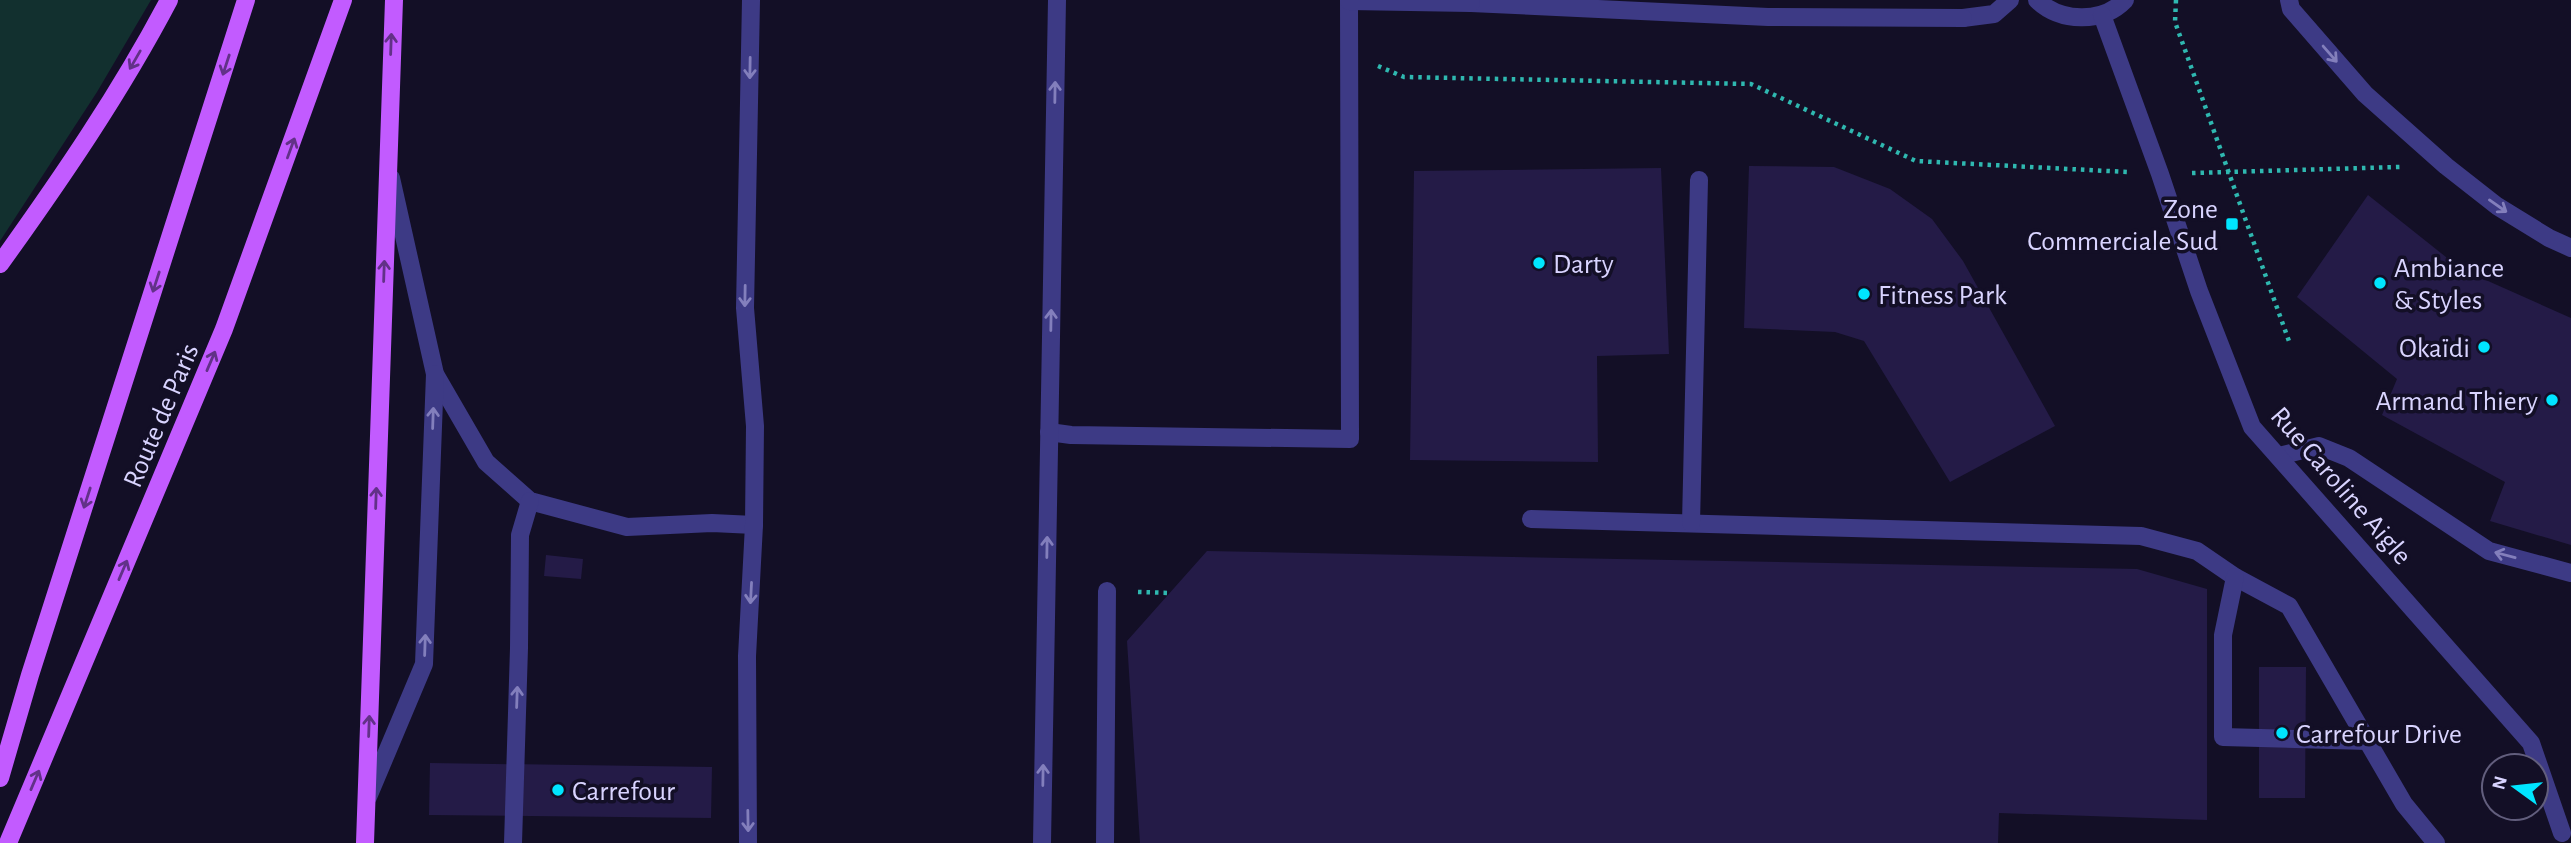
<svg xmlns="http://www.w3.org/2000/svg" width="2571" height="843" font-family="'Alegreya Sans',sans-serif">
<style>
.green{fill:#12302f}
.building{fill:#241b47}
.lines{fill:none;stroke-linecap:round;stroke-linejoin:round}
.path{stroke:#2fb8b0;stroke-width:4.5;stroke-dasharray:3.5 5;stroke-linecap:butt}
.lane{stroke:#3d3a85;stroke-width:18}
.street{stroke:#3d3a85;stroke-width:18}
.primary{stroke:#c25bff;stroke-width:18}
.oneway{stroke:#623188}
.oneway2{stroke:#837fbc}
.poi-dot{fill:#00e5ff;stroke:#130f26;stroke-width:2.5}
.labels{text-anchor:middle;stroke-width:7;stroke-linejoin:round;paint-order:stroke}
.poi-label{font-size:28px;fill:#d9d4ff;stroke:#130f26;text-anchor:start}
.street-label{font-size:28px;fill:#d9d4ff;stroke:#130f26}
</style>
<rect width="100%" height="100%" fill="#130f26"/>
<path class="green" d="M0,0H151L97,92L0,241Z"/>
<g class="building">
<path d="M1749,166L1834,167L1890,189L1932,219L1963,261L2055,426L1950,482L1864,341L1835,332L1744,328Z"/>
<path d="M1661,168L1669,354L1597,356L1598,462L1410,460L1414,171Z"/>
<path d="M2368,195L2461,269L2571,318V545L2490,521L2505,482L2382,415L2397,379L2297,297Z"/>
<path d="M1207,551L2137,569L2207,589V820L1999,813L1998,843H1140L1127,641Z"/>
<path d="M546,555L583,559L581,579L544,576Z"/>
<path d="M2259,667H2306L2305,798H2259Z"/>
<path d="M430,763L712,767L711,818L429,815Z"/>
</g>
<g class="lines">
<g class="path">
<path d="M2176,0L2175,22L2290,344"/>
<path d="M1378,66L1404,77L1751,84L1916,161L2127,172"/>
<path d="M2192,173L2400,167"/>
<path d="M1138,592L1171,593"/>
</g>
<g class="lane">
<path d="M1963,18L1994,14L2010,0"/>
<path d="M391,178L435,374L486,462L530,501L627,527L712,523L754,525"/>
<path d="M1049,432L1071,435L1350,439L1349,1"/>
<path d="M2279,456L2319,446L2349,458L2489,551L2571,573"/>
<path d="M1531,519L2141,536L2197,551L2235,577L2289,606L2404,804L2436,843"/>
<path d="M1691,523L1699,180"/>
<path d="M2235,577L2223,635V737L2368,741"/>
<path d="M368,797L424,664L435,374"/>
<path d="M513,843L519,648L520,535L530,501"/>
<path d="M1105,843L1107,591"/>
</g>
<g class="street">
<path d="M1471,0V3L1768,17L1963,18"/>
<path d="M2037,0C2060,22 2102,24 2125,0"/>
<path d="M2289,0L2291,9L2365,94L2446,166L2497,206L2549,238L2571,248"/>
<path d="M1349,1L1471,3"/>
<path d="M2102,15L2160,174L2199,291L2252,427L2531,743L2562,833"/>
<path d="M748,843L747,656L754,525L755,426L745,308L751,0"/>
<path d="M1042,843L1057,0"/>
</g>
<g class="primary">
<path d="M0,264C61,179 120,93 169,0"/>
<path d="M0,778L30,675L246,0"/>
<path d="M8,843L224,329L343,0"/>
<path d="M365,843L394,0"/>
</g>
</g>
<defs><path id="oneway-shaft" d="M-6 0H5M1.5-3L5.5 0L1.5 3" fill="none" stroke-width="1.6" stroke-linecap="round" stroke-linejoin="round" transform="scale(1.75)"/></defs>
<g class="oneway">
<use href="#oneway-shaft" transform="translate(391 44) rotate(-88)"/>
<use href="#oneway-shaft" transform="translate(135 60) rotate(120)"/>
<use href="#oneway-shaft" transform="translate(226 65) rotate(108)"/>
<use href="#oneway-shaft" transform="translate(291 148) rotate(-70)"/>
<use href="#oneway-shaft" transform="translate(384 271) rotate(-88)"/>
<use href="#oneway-shaft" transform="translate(156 282) rotate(108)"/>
<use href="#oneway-shaft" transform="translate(211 361) rotate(-67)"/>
<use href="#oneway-shaft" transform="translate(87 498) rotate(108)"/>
<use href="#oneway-shaft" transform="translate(376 498) rotate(-88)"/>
<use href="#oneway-shaft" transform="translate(123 570) rotate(-67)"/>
<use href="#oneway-shaft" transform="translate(369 726) rotate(-88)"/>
<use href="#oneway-shaft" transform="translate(35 780) rotate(-67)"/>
</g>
<g class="oneway2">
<use href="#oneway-shaft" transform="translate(2330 54) rotate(49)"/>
<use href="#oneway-shaft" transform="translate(750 68) rotate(91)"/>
<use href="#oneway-shaft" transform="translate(1055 92) rotate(-89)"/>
<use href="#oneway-shaft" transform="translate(2498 206) rotate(35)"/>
<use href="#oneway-shaft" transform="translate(745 296) rotate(91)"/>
<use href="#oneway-shaft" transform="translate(1051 320) rotate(-89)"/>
<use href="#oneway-shaft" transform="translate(433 418) rotate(-88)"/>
<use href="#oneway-shaft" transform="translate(1047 547) rotate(-89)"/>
<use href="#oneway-shaft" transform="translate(2505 555) rotate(-165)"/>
<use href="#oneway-shaft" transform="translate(751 593) rotate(93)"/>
<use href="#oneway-shaft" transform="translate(425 645) rotate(-88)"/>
<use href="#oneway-shaft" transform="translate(517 697) rotate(-88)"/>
<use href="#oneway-shaft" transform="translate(1043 775) rotate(-89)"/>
<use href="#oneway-shaft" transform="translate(748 821) rotate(89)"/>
</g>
<g class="poi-dot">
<rect x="2225" y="217" width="14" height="14" rx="3.5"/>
<circle cx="1539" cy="263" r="7"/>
<circle cx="2380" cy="283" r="7"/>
<circle cx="1864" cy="294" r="7"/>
<circle cx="2484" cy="347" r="7"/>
<circle cx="2552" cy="400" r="7"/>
<circle cx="2282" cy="733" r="7"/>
<circle cx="558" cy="790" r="7"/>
</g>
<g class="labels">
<g class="poi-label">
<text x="2218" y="218" text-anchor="end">Zone<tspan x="2218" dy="32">Commerciale Sud</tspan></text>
<text x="1553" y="273">Darty</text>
<text x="2394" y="277">Ambiance<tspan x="2394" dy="32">&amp; Styles</tspan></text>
<text x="1878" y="304">Fitness Park</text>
<text x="2470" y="357" text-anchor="end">Okaïdi</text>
<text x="2538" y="410" text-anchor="end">Armand Thiery</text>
<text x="2296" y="743">Carrefour Drive</text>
<text x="572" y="800">Carrefour</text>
</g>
<g class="street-label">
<text transform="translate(160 415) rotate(-67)" y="10">Route de Paris</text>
<text transform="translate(2342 485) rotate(49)" y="10">Rue Caroline Aigle</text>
</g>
</g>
<g transform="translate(2515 787) rotate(285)"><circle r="33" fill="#130f26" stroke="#625e7d" stroke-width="2"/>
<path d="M0-5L12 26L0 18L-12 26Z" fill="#00e5ff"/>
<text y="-10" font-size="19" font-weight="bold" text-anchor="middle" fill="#d9d4ff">N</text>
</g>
</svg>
